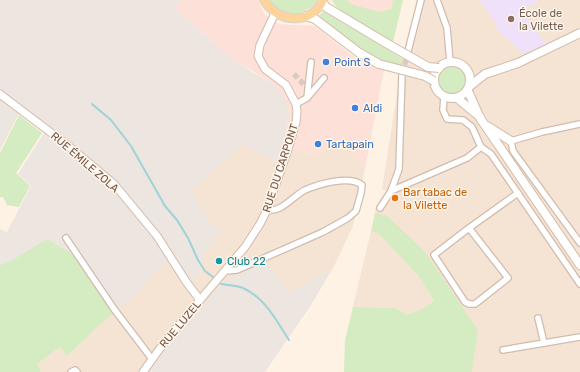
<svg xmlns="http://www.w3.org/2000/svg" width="580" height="372" font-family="Rubik,sans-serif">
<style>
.residential{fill:#f5e3d3}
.commercial{fill:#fde1d8}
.industrial{fill:#ede5df}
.education{fill:#efe1f9}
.green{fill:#d5ebc2}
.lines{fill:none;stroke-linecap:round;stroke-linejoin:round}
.stream{stroke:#9ed3d9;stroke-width:2}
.minor-tunnel{stroke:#dbcbbd;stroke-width:5.5;stroke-dasharray:5.5 3;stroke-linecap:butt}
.minor-casing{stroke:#d1bbad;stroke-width:8}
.tertiary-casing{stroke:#d1bbad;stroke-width:9}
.secondary-casing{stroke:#d4bbaa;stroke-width:10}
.primary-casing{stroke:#dbd3d0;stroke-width:10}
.minor{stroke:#fff;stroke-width:5.5}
.tertiary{stroke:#fff;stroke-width:7}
.secondary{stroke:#fff;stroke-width:8}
.primary{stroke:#fdd49b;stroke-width:8}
.secondary-bridge-casing{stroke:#d4bbaa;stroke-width:10;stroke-linecap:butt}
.secondary-bridge{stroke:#fff;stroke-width:8}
.education-dot{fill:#8d6e63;stroke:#fff6eb;stroke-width:1.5}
.shop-dot{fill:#3f7fe0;stroke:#fff6eb;stroke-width:1.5}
.food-dot{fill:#e8710a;stroke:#fff6eb;stroke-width:1.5}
.culture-dot{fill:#0f9aa8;stroke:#fff6eb;stroke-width:1.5}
.labels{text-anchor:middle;stroke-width:3;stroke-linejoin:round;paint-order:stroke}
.education-label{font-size:11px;fill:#785e54;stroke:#fff6eb;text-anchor:start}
.shop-label{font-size:11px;fill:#366cbe;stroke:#fff6eb;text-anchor:start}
.street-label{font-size:11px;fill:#765749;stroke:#fff6eb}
.food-label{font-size:11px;fill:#c56008;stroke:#fff6eb;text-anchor:start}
.culture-label{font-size:11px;fill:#0d838f;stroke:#fff6eb;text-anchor:start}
</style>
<rect width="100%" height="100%" fill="#fdf2e4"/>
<g class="residential">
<path d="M418,0H580V372H472L478,330L426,253L375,213L376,207L386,191L382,189L400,74Z"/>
<path d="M343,141L365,169L353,226L333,268L289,293L265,261L223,283L185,323L147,372H41L37,364L60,347L67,356L78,347L100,322L133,297L166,261L193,283L202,269L201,259L221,232L212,224L201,209L191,190L243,144L280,163L284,145L314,156Z"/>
<path d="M371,231L379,234L419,275L434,301L422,309L407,315L395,308L353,307Z"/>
</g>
<g class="commercial">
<path d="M183,0H258L265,15L279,24L315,26L354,57L384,70L365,169L343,141L314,156L284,145L289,112L272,83L233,59L220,49L176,9L178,3Z"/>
<path d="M341,0H398L390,31Z"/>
</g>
<g class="industrial">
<path d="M0,0H183L178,3L176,9L220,49L252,72L272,83L284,96L289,112L284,145L280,163L243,144L192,190L201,209L212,224L221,232L201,259L202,269L193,283L166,261L133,297L113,314L73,254L11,261L0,265V229L7,232L31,186L18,174L44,133L19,113L0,150Z"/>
<path d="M265,260L289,293L333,268L311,305L265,372H147L185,323L222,283Z"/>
</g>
<path class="education" d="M480,0H540L522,11L546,44L523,54L513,43L496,30L499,28Z"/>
<g class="green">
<path d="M270,0H318C305,17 282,20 270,0Z"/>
<path d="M332,0H347L351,4L371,10L381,12L391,9L393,0H403L393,42C379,34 336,13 332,0Z"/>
<path d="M323,11L403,59L402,67C368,60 345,37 319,16Z"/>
<circle cx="452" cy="81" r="14"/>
<path d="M19,115L42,133L16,173L30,186L19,207L7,205L3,197H0V153Z"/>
<path d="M375,213L387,216L426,253L478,330L472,372H344L345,340L353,307L395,308L407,315L422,309L434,301L419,276L379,234L371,231Z"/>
<path d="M47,239L73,254L113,314C95,326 83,343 67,356L60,347L37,364L41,372H0V265L11,261Z"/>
</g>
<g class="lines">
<g class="stream">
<path d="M92,104L111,120L131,146L165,206L177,220L188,238L198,260L205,271L213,277"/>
<path d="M221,284C228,285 236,285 243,288C265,298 276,320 289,340"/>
</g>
<g class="minor-tunnel">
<path d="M402,73L408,53"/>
<path d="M294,74L307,88"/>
</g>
<g class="minor-casing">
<g id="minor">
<path d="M437,0L447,28L450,62"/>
<path d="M408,51L421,0"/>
<path d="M444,97L443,110L447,119L463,120L472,127L481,147L491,154L580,284"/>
<path d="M307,98L311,62"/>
<path d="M296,104L307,98L324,78"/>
<path d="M580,124L542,132L511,141L513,151L580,243"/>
<path d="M391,191L399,169L402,73"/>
<path d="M380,208L391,191L467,158L481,147"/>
<path d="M469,228L434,255L465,302L469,304H475L508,278L469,228L518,193"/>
<path d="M66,238L114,309L152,359"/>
<path d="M225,271L237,270L323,232L348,218L356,211L361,193L362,185C349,175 319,184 305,190C293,196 281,213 267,210"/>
<path d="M538,318L544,343"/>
<path d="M503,350L580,337"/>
<path d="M71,372L75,370L77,372"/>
</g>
</g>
<g class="tertiary-casing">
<g id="tertiary">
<path d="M0,94L66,144L114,184L157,236L187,283L200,300"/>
<path d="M143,372L166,340L245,247L260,224L267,210L289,146L296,122L297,112L296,104L286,85L265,69L258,56L260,45L275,13"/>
</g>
</g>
<g class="secondary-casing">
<g id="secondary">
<path d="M322,2L326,7L386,43"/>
<path d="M306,16L315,19L358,52L379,64"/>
<circle cx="452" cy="80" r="18"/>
<path d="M470,86L485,74L518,63L580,33"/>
<path d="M468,91L480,118L491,134L580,265"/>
<path d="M457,98L480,117"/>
<path d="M487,126L511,141"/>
</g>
</g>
<g class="primary-casing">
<path id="primary" d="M264,0C277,23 311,26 323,0"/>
</g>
<use href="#minor" class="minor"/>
<use href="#tertiary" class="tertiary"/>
<use href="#secondary" class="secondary"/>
<use href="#primary" class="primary"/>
<g class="secondary-bridge-casing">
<g id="secondary-bridge">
<path d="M386,43L428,67L439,68"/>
<path d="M379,64L425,76L434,81"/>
</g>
</g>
<use href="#secondary-bridge" class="secondary-bridge"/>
</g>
<circle class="education-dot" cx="511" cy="19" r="4"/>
<g class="shop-dot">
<circle cx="326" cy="62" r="4"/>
<circle cx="355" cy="108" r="4"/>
<circle cx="318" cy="144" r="4"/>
</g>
<circle class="food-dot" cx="395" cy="198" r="4"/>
<circle class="culture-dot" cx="219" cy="261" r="4"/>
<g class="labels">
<g class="education-label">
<text x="519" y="17">École de<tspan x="519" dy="13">la Vilette</tspan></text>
</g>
<g class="shop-label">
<text x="334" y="66">Point S</text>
<text x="363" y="112">Aldi</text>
<text x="326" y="148">Tartapain</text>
</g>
<g class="street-label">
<text transform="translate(85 162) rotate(41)" y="4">RUE ÉMILE ZOLA</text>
<text transform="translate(280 168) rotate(-72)" y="4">RUE DU CARPONT</text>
<text transform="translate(180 324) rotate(-50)" y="4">RUE LUZEL</text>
</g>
<g class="food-label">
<text x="403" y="196">Bar tabac de<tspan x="403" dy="13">la Vilette</tspan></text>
</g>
<g class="culture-label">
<text x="227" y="265">Club 22</text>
</g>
</g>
</svg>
